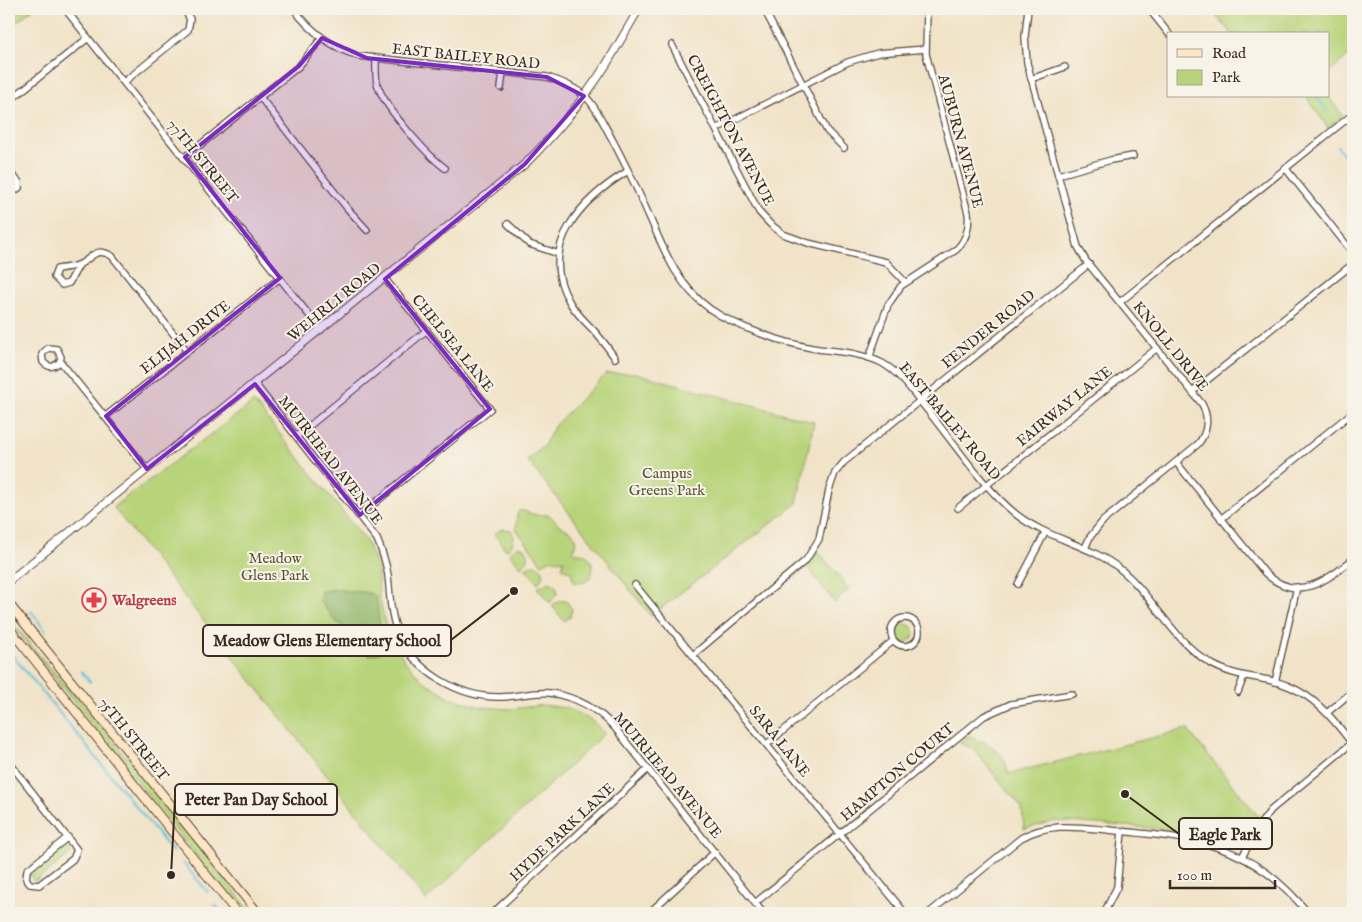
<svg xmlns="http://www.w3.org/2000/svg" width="1362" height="922" font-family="'IM FELL English',serif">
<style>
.green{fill:#b8d47a;stroke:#7a7f4c}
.forest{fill:#92b66a;stroke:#667044}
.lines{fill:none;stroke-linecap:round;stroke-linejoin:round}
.stream{stroke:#60c0de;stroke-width:2}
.minor-casing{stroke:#564638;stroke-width:8}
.tertiary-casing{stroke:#564638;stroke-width:9}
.secondary-casing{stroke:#564638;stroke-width:10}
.minor{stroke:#fff;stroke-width:5.5}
.tertiary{stroke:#fff;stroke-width:7}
.secondary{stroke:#fde5c5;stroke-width:8}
.marked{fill:#7b2cbf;fill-opacity:0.2;stroke:#7b2cbf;stroke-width:4;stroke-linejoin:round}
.labels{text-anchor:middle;stroke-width:4;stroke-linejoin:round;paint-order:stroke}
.street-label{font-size:15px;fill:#3b2a1e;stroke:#f7f3e8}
.park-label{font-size:15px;fill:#5a5435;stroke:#f7f3e8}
.health-label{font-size:15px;font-weight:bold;fill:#be3a42;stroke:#f7f3e8;text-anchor:start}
.leader{fill:none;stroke:#3b2a1e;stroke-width:2}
.callout-dot{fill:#3b2a1e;stroke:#f7f3e8;stroke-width:2}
.callout{fill:#f7f3e8;stroke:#3b2a1e;stroke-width:2}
.callout-label{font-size:16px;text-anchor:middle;font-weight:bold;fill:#3b2a1e}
</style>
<rect width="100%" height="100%" fill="#f7f3e8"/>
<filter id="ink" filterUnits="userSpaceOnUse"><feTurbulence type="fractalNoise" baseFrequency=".02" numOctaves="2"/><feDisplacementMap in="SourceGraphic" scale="10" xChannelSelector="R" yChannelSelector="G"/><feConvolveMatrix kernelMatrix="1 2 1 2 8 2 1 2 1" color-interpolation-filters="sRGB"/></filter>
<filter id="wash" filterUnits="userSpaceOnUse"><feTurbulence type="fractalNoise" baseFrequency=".0096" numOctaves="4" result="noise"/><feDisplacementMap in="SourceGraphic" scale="20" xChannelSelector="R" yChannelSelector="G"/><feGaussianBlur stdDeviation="1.12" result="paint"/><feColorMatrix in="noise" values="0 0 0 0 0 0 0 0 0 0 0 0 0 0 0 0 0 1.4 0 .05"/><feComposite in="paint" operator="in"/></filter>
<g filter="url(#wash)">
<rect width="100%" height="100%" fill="#f1e3c8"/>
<g class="green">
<path d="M9,9H33L9,28Z"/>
<path d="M1210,9H1353V52L1328,73V34H1232Z"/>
<path d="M1306,96H1328L1343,116L1328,128Z"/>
<path d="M635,373L814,422L797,503L651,616L527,460L544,446L555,425L606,374Z"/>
<path d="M254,402L366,541L378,569L379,596L387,631L404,660L422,680L451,698L481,707L511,709L543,705L567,708L591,720L605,733L426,900L113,507Z"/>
<path d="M520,510L536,515H549C553,518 555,521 558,524C570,533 581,531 573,552L585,554C600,565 591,588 574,582L571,572L562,568L564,560L558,561L552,559L542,564L516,529L517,514Z"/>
<path d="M502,529L511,530L514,537L512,545L506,550L494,534Z"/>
<path d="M518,546L525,548C531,557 528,562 521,567L509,553Z"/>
<path d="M818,551L849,589L835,603L807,567Z"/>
<path d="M532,565L539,566C546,571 543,578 538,583L525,568Z"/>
<path d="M549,582L555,585L558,592L550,603L537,588Z"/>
<path d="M558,601H566L572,609L570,617L564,621L552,606Z"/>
<path d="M9,618L44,661L88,710L252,913H242L9,621Z"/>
<circle cx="905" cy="633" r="9"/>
<path d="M1187,729L1259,817L1241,849L1207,836L1177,830L1055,821L1024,829L1022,808L973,749L960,743L968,736C989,743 1006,751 1008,774Z"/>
<path d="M65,846L71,848L70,854L37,880H33L31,876L32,872Z"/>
</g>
<path class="forest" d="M337,589C353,593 360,589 376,596L380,627L388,650L369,656L349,631L334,620L319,600L321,591Z"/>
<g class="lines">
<g class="stream">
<path d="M1316,96L1327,111"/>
<path d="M1337,146L1353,166"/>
<path d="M31,611L46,631"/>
<path d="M9,651L173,852"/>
<path d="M81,671L90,682"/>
<path d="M183,863L208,892"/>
<path d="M215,905L223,913"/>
</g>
</g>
</g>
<g filter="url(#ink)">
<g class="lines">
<g class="minor-casing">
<g id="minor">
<path d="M65,9L321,330"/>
<path d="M294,9C311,32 331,47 358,56L547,77C560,81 575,87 586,97C597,108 604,125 612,139C622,158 632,178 641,198C660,238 672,282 710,309C736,327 781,342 812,348C836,352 860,352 882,363C900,373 912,391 924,406C952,440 983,488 1017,515C1048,539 1088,544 1119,568C1153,595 1172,640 1210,663C1228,674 1248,676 1268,680C1307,687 1331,715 1353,745"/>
<path d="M764,9L827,131L844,148"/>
<path d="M1028,9L1025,36L1027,63L1078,247L1086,261L1202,404C1209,417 1208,432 1198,444L1103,521L1090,537L1085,548"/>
<path d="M1149,9L1169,34"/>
<path d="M672,45L759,212L770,224L783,234L808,243L886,262L905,282"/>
<path d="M376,59C376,68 375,78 378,86C385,108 426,154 445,168"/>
<path d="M1031,79L1065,67"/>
<path d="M124,82L188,30L190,19L184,9"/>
<path d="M501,88L503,72"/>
<path d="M260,97L347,208L367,230"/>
<path d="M9,101L88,38"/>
<path d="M716,129L848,62L878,53L925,49"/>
<path d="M185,157L299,66L322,38"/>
<path d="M1286,169L1353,253"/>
<path d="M9,172L19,182V188L13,192H9"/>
<path d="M1058,175L1111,160L1133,156"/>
<path d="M508,224L529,244L559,254"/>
<path d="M79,265L69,283L62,285L54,277L57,269C64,268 72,267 78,265C93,259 93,246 112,256L187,351"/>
<path d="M1120,302L1353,114"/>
<path d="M615,358C609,349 603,341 596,333C587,323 576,314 569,301C537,245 582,199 628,171"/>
<path d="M869,358L888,305L901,286L956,250C966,240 970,228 968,213L926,54L927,9"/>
<path d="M60,361C55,368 48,368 43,362L42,354L48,348L57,349L61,357L60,361L147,469"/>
<path d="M255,384L377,539C382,551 386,562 388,575C390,594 390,613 397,631C413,671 459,698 501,697C516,697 534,691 550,693C577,697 597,708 615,728L763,913"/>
<path d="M1192,392L1353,264"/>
<path d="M106,416L280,278"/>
<path d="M297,436L427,330"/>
<path d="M1176,462L1265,573C1297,603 1325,582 1353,559"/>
<path d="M958,508L1157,348"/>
<path d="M360,515L490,409L385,279"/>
<path d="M1221,519L1353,412"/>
<path d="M1018,584L1045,533"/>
<path d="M635,585L905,913"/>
<circle cx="905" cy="632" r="14"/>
<path d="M693,655L806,560L819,539L829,490L835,473L844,462L1089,264"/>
<path d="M1275,682L1297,587"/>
<path d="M1238,692L1244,676"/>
<path d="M1328,712L1353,691"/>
<path d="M767,744L893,641"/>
<path d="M9,762L77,850L73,859L39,885L30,884L26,879L27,870L68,837"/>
<path d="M1242,857L1261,823L1271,810L1352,743"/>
<path d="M755,903L984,716L1011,704L1072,694"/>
<path d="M493,913L648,769"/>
<path d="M649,913L715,852"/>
<path d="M929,913L1021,838C1049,822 1078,827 1109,830C1195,838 1250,842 1308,913"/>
<path d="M1104,913L1117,887L1122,831"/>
</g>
</g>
<g class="tertiary-casing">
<path id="tertiary" d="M9,581L525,164C555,134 583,101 606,65C617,47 628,27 639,9"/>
</g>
<g class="secondary-casing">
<g id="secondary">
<path d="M9,604L258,913"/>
<path d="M9,628L237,913"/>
</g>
</g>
<use href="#minor" class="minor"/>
<use href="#tertiary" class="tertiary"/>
<use href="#secondary" class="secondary"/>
</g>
</g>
<path class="marked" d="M322,38L367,58L547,77L584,96L525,164L385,279L490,409L360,515L255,384L147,469L106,416L280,278L185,157L299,66Z"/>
<defs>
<g id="pharmacy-ring" transform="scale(1.25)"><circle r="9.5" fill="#f7f3e8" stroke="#e0444e" stroke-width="1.5"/><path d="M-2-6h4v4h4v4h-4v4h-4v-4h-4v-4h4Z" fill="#e0444e"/></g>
</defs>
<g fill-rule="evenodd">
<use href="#pharmacy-ring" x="94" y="600"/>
</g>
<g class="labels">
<g class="street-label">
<text transform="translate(466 56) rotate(6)" y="5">EAST BAILEY ROAD</text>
<text transform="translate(731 130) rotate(62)" y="5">CREIGHTON AVENUE</text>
<text transform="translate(961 141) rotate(75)" y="5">AUBURN AVENUE</text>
<text transform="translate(203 161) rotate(51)" y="5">77TH STREET</text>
<text transform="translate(334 302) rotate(-39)" y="5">WEHRLI ROAD</text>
<text transform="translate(988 329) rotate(-39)" y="5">FENDER ROAD</text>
<text transform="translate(185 337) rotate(-38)" y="5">ELIJAH DRIVE</text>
<text transform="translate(453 343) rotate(51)" y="5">CHELSEA LANE</text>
<text transform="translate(1171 346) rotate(51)" y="5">KNOLL DRIVE</text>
<text transform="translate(1064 406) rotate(-39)" y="5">FAIRWAY LANE</text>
<text transform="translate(950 421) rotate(50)" y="5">EAST BAILEY ROAD</text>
<text transform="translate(331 460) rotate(52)" y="5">MUIRHEAD AVENUE</text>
<text transform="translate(134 739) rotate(51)" y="5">75TH STREET</text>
<text transform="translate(780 741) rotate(51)" y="5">SARA LANE</text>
<text transform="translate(897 772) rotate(-40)" y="5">HAMPTON COURT</text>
<text transform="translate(668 775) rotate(50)" y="5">MUIRHEAD AVENUE</text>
<text transform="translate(562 832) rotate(-43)" y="5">HYDE PARK LANE</text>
</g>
<g class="park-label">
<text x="667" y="478">Campus<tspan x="667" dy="17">Greens Park</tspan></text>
<text x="275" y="563">Meadow<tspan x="275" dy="17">Glens Park</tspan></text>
</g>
<g class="health-label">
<text x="112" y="605">Walgreens</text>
</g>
</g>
<path class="leader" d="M514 591L451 640M171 875L175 799M1125 794L1179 834"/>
<g class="callout-dot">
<circle cx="514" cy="591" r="5"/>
<circle cx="171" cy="875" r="5"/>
<circle cx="1125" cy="794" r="5"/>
</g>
<g class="callout">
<rect x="203" y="625" width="248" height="31" rx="5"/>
<rect x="175" y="784" width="162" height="31" rx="5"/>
<rect x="1179" y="818" width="93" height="31" rx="5"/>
</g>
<g class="callout-label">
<text x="327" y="646">Meadow Glens Elementary School</text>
<text x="256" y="805">Peter Pan Day School</text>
<text x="1225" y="840">Eagle Park</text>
</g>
<rect width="1362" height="922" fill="none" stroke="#f7f3e8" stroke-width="30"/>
<rect x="1167" y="32" width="162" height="65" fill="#f7f3e8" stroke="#aca397"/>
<rect x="1177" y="49" width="25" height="8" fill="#fde5c5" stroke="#aca397"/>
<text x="1212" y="58" font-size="15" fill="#3b2a1e">Road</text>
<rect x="1177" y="70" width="25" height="15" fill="#b8d47a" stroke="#aca397"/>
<text x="1212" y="82" font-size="15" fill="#3b2a1e">Park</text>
<path d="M1170 880v8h105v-8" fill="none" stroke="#3b2a1e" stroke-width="2.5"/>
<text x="1177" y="880" font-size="15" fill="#3b2a1e" stroke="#f7f3e8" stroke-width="4" paint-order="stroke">100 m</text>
</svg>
